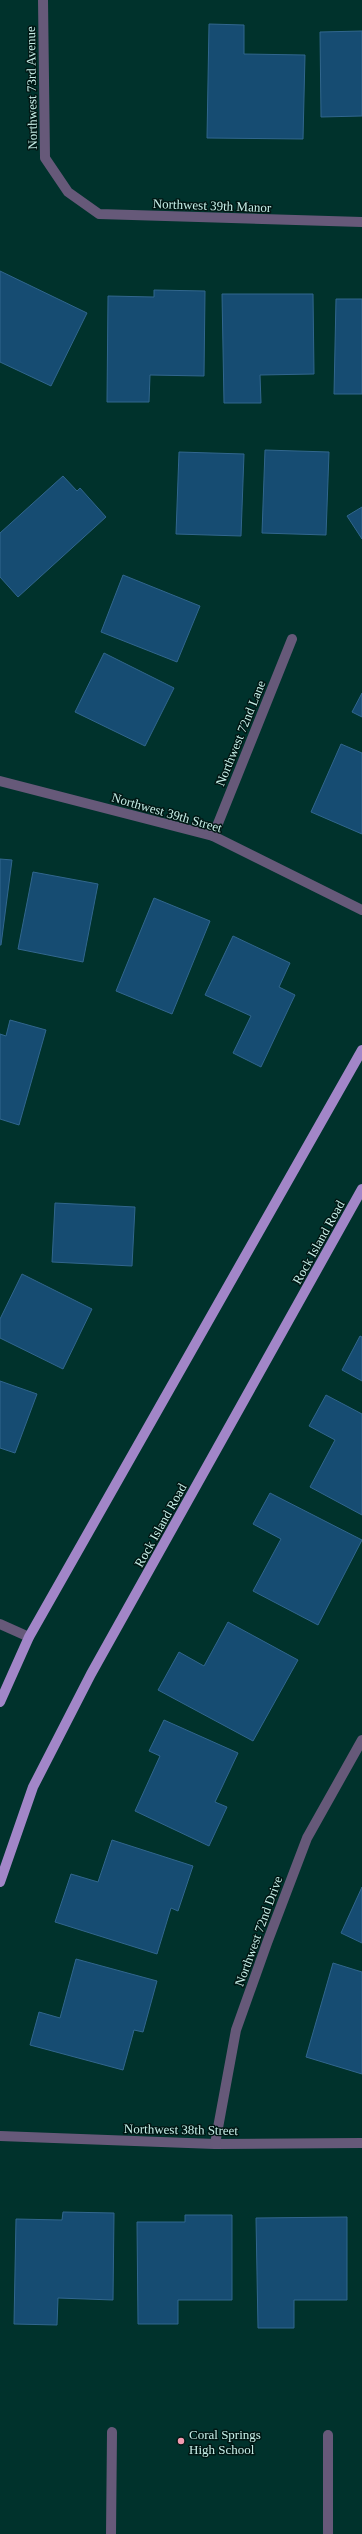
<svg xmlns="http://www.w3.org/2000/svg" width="362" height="2534" font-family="Georgia,serif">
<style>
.building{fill:#164c72;stroke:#31668d}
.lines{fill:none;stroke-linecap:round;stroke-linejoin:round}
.minor{stroke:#665979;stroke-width:10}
.major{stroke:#a286c8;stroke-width:10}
.poi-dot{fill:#f29ab0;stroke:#001714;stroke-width:1.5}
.labels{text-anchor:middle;stroke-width:3;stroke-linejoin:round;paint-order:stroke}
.street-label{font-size:13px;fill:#c7efe8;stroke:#001714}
.poi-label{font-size:13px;fill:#c7efe8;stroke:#001714;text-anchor:start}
</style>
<rect width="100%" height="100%" fill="#00322c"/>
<g class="building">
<path d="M209,24L244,25V54L305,55L303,139L207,138Z"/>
<path d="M362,31V116L321,117L320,32Z"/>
<path d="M0,271L87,313L51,386L0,362Z"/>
<path d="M154,290L205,291L204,376L150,375L149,402H107L108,296L154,297Z"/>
<path d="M222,294H313L314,374L260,375L261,403H224Z"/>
<path d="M336,299H362V394H334Z"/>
<path d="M265,450L329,452L326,535L262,533Z"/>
<path d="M179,452L244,454L241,536L176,534Z"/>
<path d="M63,476L77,491L80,488L106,517L18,597L0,577V533Z"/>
<path d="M362,507V539L347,516Z"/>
<path d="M123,575L200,606L177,662L101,632Z"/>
<path d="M104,653L174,688L145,746L75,712Z"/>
<path d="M362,693V717L352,712Z"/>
<path d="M341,744L362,753V834L311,812Z"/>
<path d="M0,859L12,860L1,945H0Z"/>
<path d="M33,872L98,884L83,962L18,949Z"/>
<path d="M154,898L210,921L172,1014L116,991Z"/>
<path d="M233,936L290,963L279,987L295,995L261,1067L233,1053L251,1016L205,995Z"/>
<path d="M10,1020L46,1030L19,1125L0,1119V1034L6,1036Z"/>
<path d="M55,1203L135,1207L132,1266L52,1262Z"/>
<path d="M22,1274L92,1309L63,1369L0,1338V1319Z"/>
<path d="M360,1336L362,1337V1381L342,1370Z"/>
<path d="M0,1381L37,1394L15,1453L0,1448Z"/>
<path d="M326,1395L362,1414V1515L310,1487L335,1440L309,1426Z"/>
<path d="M270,1493L362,1540L318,1625L253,1591L281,1539L253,1524Z"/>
<path d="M228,1622L298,1660L253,1741L158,1690L179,1652L204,1666Z"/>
<path d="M164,1720L238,1753L215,1802L227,1807L209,1846L135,1811L160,1756L149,1751Z"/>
<path d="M112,1840L193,1866L178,1911L171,1908L157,1954L55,1922L71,1874L98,1882Z"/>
<path d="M362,1887V1943L341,1933Z"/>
<path d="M76,1959L157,1981L143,2032L134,2030L123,2070L30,2045L39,2012L60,2018Z"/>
<path d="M333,1963L362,1972V2074L306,2057Z"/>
<path d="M63,2212L114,2213L113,2300L58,2298L57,2325L14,2324L16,2219L62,2220Z"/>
<path d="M185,2215H232V2300H178V2324H138L137,2222H185Z"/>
<path d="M347,2217V2300H294V2328H258L256,2218Z"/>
</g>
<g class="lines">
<g class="minor">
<path d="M43,0L45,158L68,192L99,214L362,222"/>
<path d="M0,781L213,836L362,910"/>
<path d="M213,836L292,639"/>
<path d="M0,1624L29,1637"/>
<path d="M0,2136L215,2144L362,2143"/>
<path d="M215,2144L236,2030L267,1943L307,1838L362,1740"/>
<path d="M111,2534L112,2432"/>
<path d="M328,2534V2435"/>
</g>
<g class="major">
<path d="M0,1702L29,1637L362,1050"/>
<path d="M0,1882L33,1787L91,1674L362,1189"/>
</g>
</g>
<circle class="poi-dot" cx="181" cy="2441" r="4"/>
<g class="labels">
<g class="street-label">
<text transform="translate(31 88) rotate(-91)" y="5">Northwest 73rd Avenue</text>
<text transform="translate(212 205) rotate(2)" y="5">Northwest 39th Manor</text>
<text transform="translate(240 733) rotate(-68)" y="5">Northwest 72nd Lane</text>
<text transform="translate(167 812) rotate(16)" y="5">Northwest 39th Street</text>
<text transform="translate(318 1242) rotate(-61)" y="5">Rock Island Road</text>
<text transform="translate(160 1525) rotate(-61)" y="5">Rock Island Road</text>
<text transform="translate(258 1931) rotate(-70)" y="5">Northwest 72nd Drive</text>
<text transform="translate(181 2129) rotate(1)" y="5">Northwest 38th Street</text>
</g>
<g class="poi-label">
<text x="189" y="2439">Coral Springs<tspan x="189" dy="15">High School</tspan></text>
</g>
</g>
</svg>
